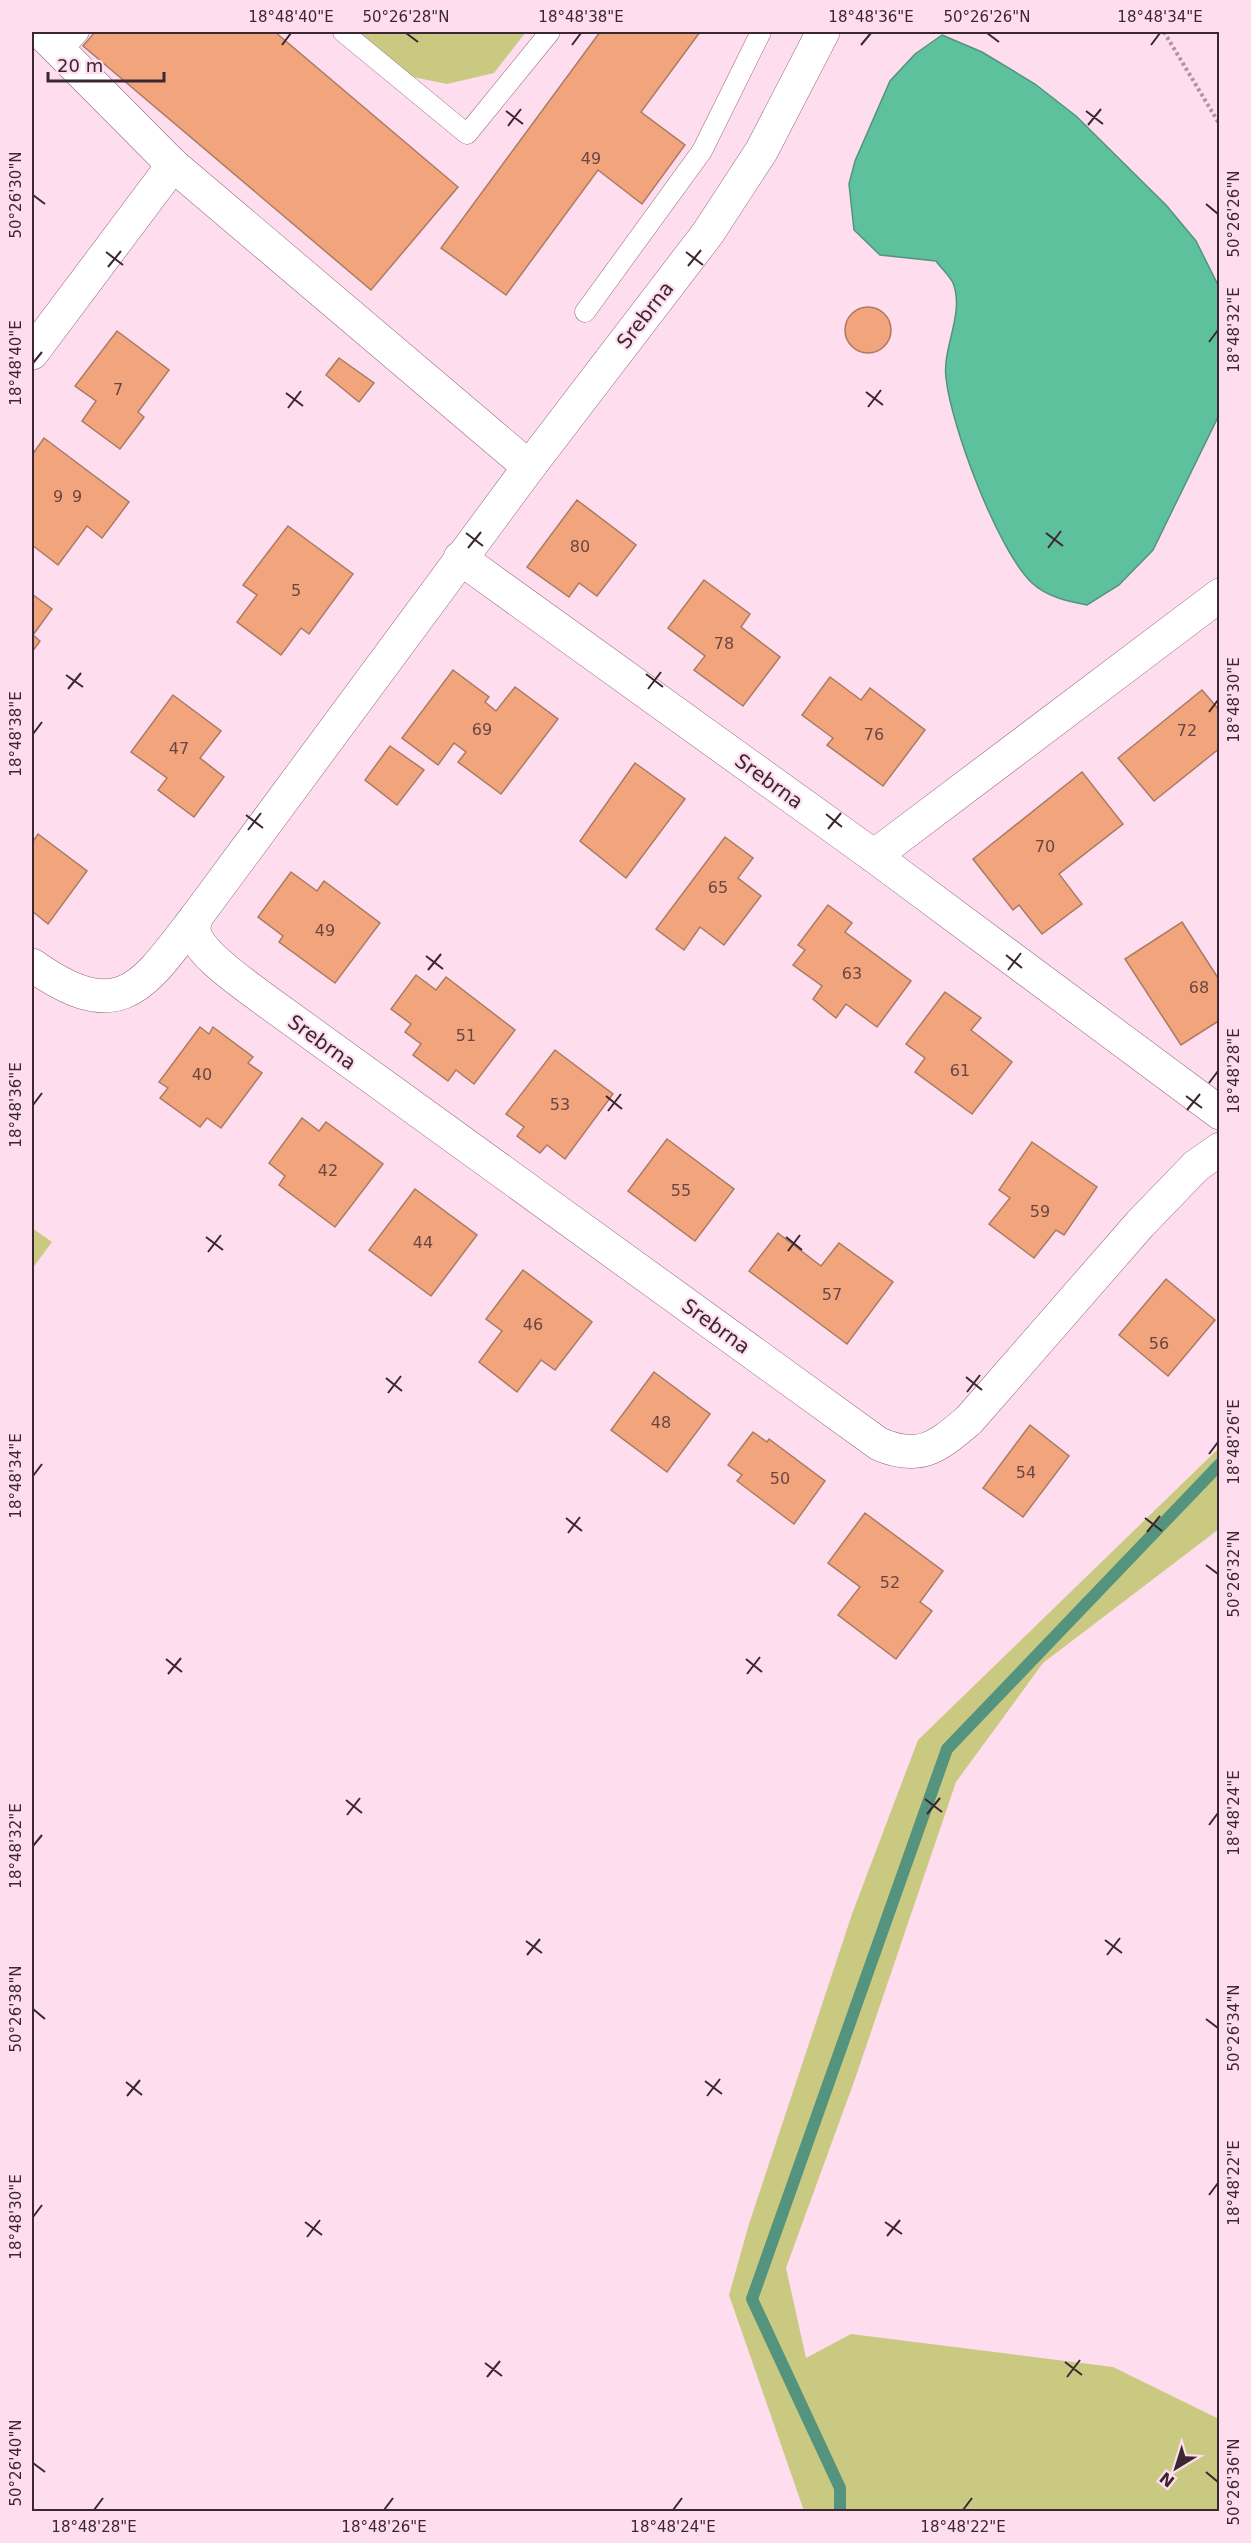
<svg xmlns="http://www.w3.org/2000/svg" width="1251" height="2543" font-family="'DejaVu Sans',sans-serif">
<style>
.green{fill:#cac982}
.water{fill:#5ec19d;stroke:#54937d;stroke-width:1.5}
.lines{fill:none;stroke-linecap:round;stroke-linejoin:round}
.stream{stroke:#54937d;stroke-width:12}
.building{fill:#f2a47c;stroke:#aa7b63;stroke-width:1.5}
.service-casing{stroke:#966880;stroke-width:21}
.minor-casing{stroke:#966880;stroke-width:34}
.path{stroke:#ae93a1;stroke-width:4;stroke-dasharray:3 3;stroke-linecap:butt}
.service{stroke:#fff;stroke-width:20}
.minor{stroke:#fff;stroke-width:33}
.ticks{fill:none;stroke:#3b2731;stroke-width:2}
.labels{text-anchor:middle;stroke-width:4.5;stroke-linejoin:round;paint-order:stroke}
.number-label{font-size:16px;fill:#694644}
.street-label{font-size:20px;fill:#3b2731;stroke:#fedeee}
.neatline{fill:none;stroke:#3b2731;stroke-width:2}
.ticks-label{font-size:15px;text-anchor:middle;fill:#3b2731}
</style>
<rect width="100%" height="100%" fill="#fedeee"/>
<g class="green">
<path d="M359,32H526L494,73L447,84L413,77Z"/>
<path d="M32,1228L52,1242L32,1269Z"/>
<path d="M1219,1448V1529L1043,1663L956,1782L855,2079L786,2268L806,2358L851,2334L1113,2367L1219,2419V2511H804L729,2295L749,2224L852,1914L918,1740Z"/>
</g>
<path class="water" d="M942,35L982,52L1035,84L1076,116L1166,205L1196,241L1219,287V415L1153,550L1119,585L1087,605C1067,601 1047,597 1032,583C998,551 951,426 946,378C942,348 965,313 953,283C949,275 941,268 936,261L880,255L854,230L849,184L855,161L890,81L915,54Z"/>
<g class="lines">
<path class="stream" d="M840,2512V2488L752,2299L947,1749L1220,1464"/>
</g>
<g class="building">
<path d="M95,32H275L458,187L371,290L83,46Z"/>
<path d="M600,32H700L641,112L685,145L642,204L598,170L506,295L441,248Z"/>
<circle cx="868" cy="330" r="23"/>
<path d="M117,331L169,370L138,412L144,417L120,449L82,421L96,401L75,386Z"/>
<path d="M339,358L374,383L359,402L326,375Z"/>
<path d="M44,438L129,502L102,538L87,526L58,565L32,545V455Z"/>
<path d="M577,500L636,545L597,596L579,583L569,597L527,567Z"/>
<path d="M288,526L353,574L309,634L301,628L281,655L237,622L257,595L243,585Z"/>
<path d="M704,580L750,614L741,627L780,657L743,706L694,670L705,656L668,628Z"/>
<path d="M32,594L52,609L33,635L40,641L32,652Z"/>
<path d="M453,670L489,697L485,702L496,711L515,687L558,719L501,794L458,762L466,752L454,743L438,765L402,738Z"/>
<path d="M830,677L861,700L870,688L925,730L883,786L827,745L833,738L802,715Z"/>
<path d="M1202,690L1220,711V748L1154,801L1118,758Z"/>
<path d="M173,695L221,731L200,758L224,777L194,817L158,790L167,778L131,752Z"/>
<path d="M390,746L424,770L397,805L365,780Z"/>
<path d="M635,763L685,799L626,878L580,841Z"/>
<path d="M1082,772L1123,824L1059,874L1082,904L1042,934L1019,905L1013,910L973,859Z"/>
<path d="M38,834L87,871L48,924L32,911V843Z"/>
<path d="M725,837L753,858L738,878L761,896L724,945L700,927L684,950L656,929Z"/>
<path d="M291,872L317,891L324,881L380,923L335,983L279,942L283,936L258,917Z"/>
<path d="M828,905L852,923L845,932L911,981L877,1027L846,1004L836,1018L813,999L822,986L793,965L805,950L798,945Z"/>
<path d="M1182,922L1220,981V1020L1181,1045L1125,959Z"/>
<path d="M416,975L436,990L446,977L515,1030L474,1084L456,1070L448,1081L413,1055L421,1044L405,1032L411,1024L391,1009Z"/>
<path d="M945,992L981,1018L971,1030L1012,1062L972,1114L915,1072L925,1058L906,1044Z"/>
<path d="M200,1027L209,1034L213,1027L253,1057L248,1063L262,1073L221,1128L207,1118L200,1127L160,1098L168,1088L159,1082Z"/>
<path d="M555,1050L613,1094L565,1159L547,1145L540,1153L517,1136L524,1127L506,1114Z"/>
<path d="M302,1118L319,1131L326,1122L383,1164L335,1227L279,1185L285,1176L269,1163Z"/>
<path d="M667,1139L734,1189L695,1241L628,1191Z"/>
<path d="M1032,1142L1097,1187L1064,1235L1056,1230L1034,1258L989,1224L1010,1198L999,1190Z"/>
<path d="M415,1189L477,1235L431,1296L369,1250Z"/>
<path d="M778,1233L821,1266L839,1243L893,1282L847,1344L749,1271Z"/>
<path d="M523,1270L592,1322L555,1370L541,1360L517,1392L479,1362L502,1331L486,1319Z"/>
<path d="M1166,1279L1215,1320L1168,1376L1119,1335Z"/>
<path d="M654,1372L710,1414L667,1472L611,1430Z"/>
<path d="M1030,1425L1069,1456L1023,1517L983,1488Z"/>
<path d="M753,1432L767,1442L769,1439L825,1481L794,1524L737,1481L742,1475L728,1465Z"/>
<path d="M865,1513L943,1571L920,1602L932,1611L896,1659L838,1615L860,1587L828,1563Z"/>
</g>
<g class="lines">
<g class="service-casing">
<g id="service">
<path d="M343,32L467,134L550,32"/>
<path d="M61,52L79,32"/>
<path d="M585,312L702,151L761,32"/>
</g>
</g>
<g class="minor-casing">
<g id="minor">
<path d="M41,32L173,165L529,467"/>
<path d="M823,32L762,150L708,233L529,467L197,916C196,920 193,926 194,930C197,953 243,983 261,997L879,1444C921,1462 938,1446 969,1420L1140,1224L1196,1166L1220,1149"/>
<path d="M32,353L173,165"/>
<path d="M460,558L874,856L1220,1113"/>
<path d="M874,856L1220,595"/>
<path d="M32,965C121,1028 143,986 197,916"/>
</g>
</g>
<path class="path" d="M1164,32L1220,125"/>
<use href="#service" class="service"/>
<use href="#minor" class="minor"/>
</g>
<path class="ticks" d="M406,33L418,42M987,33L999,42M282,45L291,33M572,45L581,33M861,45L871,33M1151,45L1160,33M506,111L523,124M1086,111L1103,124M1088,125L1101,109M508,126L521,109M33,195L45,204M1206,204L1218,214M106,252L123,265M686,252L703,265M688,266L701,250M108,267L121,251M1209,342L1218,330M33,363L42,352M866,392L883,405M286,393L303,406M868,407L881,390M288,408L301,391M466,533L483,546M1046,533L1063,546M468,548L481,532M1048,548L1061,531M646,674L663,687M66,675L83,687M68,689L81,673M648,689L661,672M1209,712L1218,700M33,734L42,722M826,814L842,827M246,815L263,828M828,829L841,813M248,830L261,813M1006,955L1022,968M426,956L443,969M428,970L441,954M1008,970L1021,953M1209,1083L1218,1071M606,1096L622,1109M1186,1096L1202,1108M33,1105L42,1093M1187,1110L1200,1094M608,1111L621,1094M206,1237L223,1250M786,1237L802,1250M788,1251L800,1235M208,1252L221,1235M966,1377L982,1390M386,1378L402,1391M967,1392L980,1375M388,1393L401,1376M1209,1454L1218,1442M33,1476L42,1464M566,1518L582,1531M1145,1518L1162,1531M1147,1532L1160,1516M568,1533L580,1517M1206,1565L1218,1574M166,1659L182,1672M746,1659L762,1672M168,1674L181,1658M747,1674L760,1657M925,1799L942,1812M346,1800L362,1813M927,1814L940,1798M347,1815L360,1798M1209,1825L1218,1813M33,1846L42,1835M1105,1940L1122,1953M526,1941L542,1953M527,1955L540,1939M1107,1955L1120,1938M33,2009L45,2019M1206,2019L1218,2028M705,2081L722,2094M126,2082L142,2095M127,2096L140,2080M707,2096L720,2079M1209,2195L1218,2183M33,2217L42,2205M305,2222L322,2235M885,2222L902,2234M887,2236L900,2220M307,2237L320,2220M1065,2362L1082,2375M485,2363L502,2376M487,2377L500,2361M1067,2377L1080,2360M33,2463L45,2472M1206,2472L1218,2482M94,2510L103,2498M384,2510L393,2498M673,2510L682,2498M963,2510L972,2498"/>
<g class="labels">
<g class="number-label">
<text x="591" y="164">49</text>
<text x="118" y="395">7</text>
<text x="58" y="502">9</text>
<text x="77" y="502">9</text>
<text x="580" y="552">80</text>
<text x="296" y="596">5</text>
<text x="724" y="649">78</text>
<text x="482" y="735">69</text>
<text x="1187" y="736">72</text>
<text x="874" y="740">76</text>
<text x="179" y="754">47</text>
<text x="1045" y="852">70</text>
<text x="718" y="893">65</text>
<text x="325" y="936">49</text>
<text x="852" y="979">63</text>
<text x="1199" y="993">68</text>
<text x="466" y="1041">51</text>
<text x="960" y="1076">61</text>
<text x="202" y="1080">40</text>
<text x="560" y="1110">53</text>
<text x="328" y="1176">42</text>
<text x="681" y="1196">55</text>
<text x="1040" y="1217">59</text>
<text x="423" y="1248">44</text>
<text x="832" y="1300">57</text>
<text x="533" y="1330">46</text>
<text x="1159" y="1349">56</text>
<text x="661" y="1428">48</text>
<text x="1026" y="1478">54</text>
<text x="780" y="1484">50</text>
<text x="890" y="1588">52</text>
</g>
<g class="street-label">
<text transform="translate(645 315) rotate(-52)" y="7">Srebrna</text>
<text transform="translate(769 781) rotate(36)" y="7">Srebrna</text>
<text transform="translate(322 1042) rotate(36)" y="7">Srebrna</text>
<text transform="translate(716 1326) rotate(36)" y="7">Srebrna</text>
</g>
</g>
<rect width="1251" height="2543" fill="none" stroke="#fedeee" stroke-width="66"/>
<g transform="translate(1176 2468) rotate(218)" stroke="#fedeee" stroke-width="4.5" paint-order="stroke">
<path d="M0-4.5L10 22L0 15L-10 22Z" fill="#3b2731"/>
<text y="-9" font-size="16" font-weight="bold" text-anchor="middle" fill="#3b2731">N</text>
</g>
<path d="M48 72v9h116v-9" fill="none" stroke="#3b2731" stroke-width="3"/>
<text x="57" y="72" font-size="18" fill="#3b2731" stroke="#fedeee" stroke-width="4.5" paint-order="stroke">20 m</text>
<rect x="33" y="33" width="1185" height="2477" class="neatline"/>
<g class="ticks-label">
<text x="291" y="22">18°48'40"E</text>
<text x="406" y="22">50°26'28"N</text>
<text x="581" y="22">18°48'38"E</text>
<text x="871" y="22">18°48'36"E</text>
<text x="987" y="22">50°26'26"N</text>
<text x="1160" y="22">18°48'34"E</text>
<text transform="translate(16 195) rotate(-90)" y="5">50°26'30"N</text>
<text transform="translate(1234 214) rotate(-90)" y="5">50°26'26"N</text>
<text transform="translate(1234 330) rotate(-90)" y="5">18°48'32"E</text>
<text transform="translate(16 363) rotate(-90)" y="5">18°48'40"E</text>
<text transform="translate(1234 700) rotate(-90)" y="5">18°48'30"E</text>
<text transform="translate(16 734) rotate(-90)" y="5">18°48'38"E</text>
<text transform="translate(1234 1071) rotate(-90)" y="5">18°48'28"E</text>
<text transform="translate(16 1105) rotate(-90)" y="5">18°48'36"E</text>
<text transform="translate(1234 1442) rotate(-90)" y="5">18°48'26"E</text>
<text transform="translate(16 1476) rotate(-90)" y="5">18°48'34"E</text>
<text transform="translate(1234 1574) rotate(-90)" y="5">50°26'32"N</text>
<text transform="translate(1234 1813) rotate(-90)" y="5">18°48'24"E</text>
<text transform="translate(16 1846) rotate(-90)" y="5">18°48'32"E</text>
<text transform="translate(16 2009) rotate(-90)" y="5">50°26'38"N</text>
<text transform="translate(1234 2028) rotate(-90)" y="5">50°26'34"N</text>
<text transform="translate(1234 2183) rotate(-90)" y="5">18°48'22"E</text>
<text transform="translate(16 2217) rotate(-90)" y="5">18°48'30"E</text>
<text transform="translate(16 2463) rotate(-90)" y="5">50°26'40"N</text>
<text transform="translate(1234 2482) rotate(-90)" y="5">50°26'36"N</text>
<text x="94" y="2532">18°48'28"E</text>
<text x="384" y="2532">18°48'26"E</text>
<text x="673" y="2532">18°48'24"E</text>
<text x="963" y="2532">18°48'22"E</text>
</g>
</svg>
